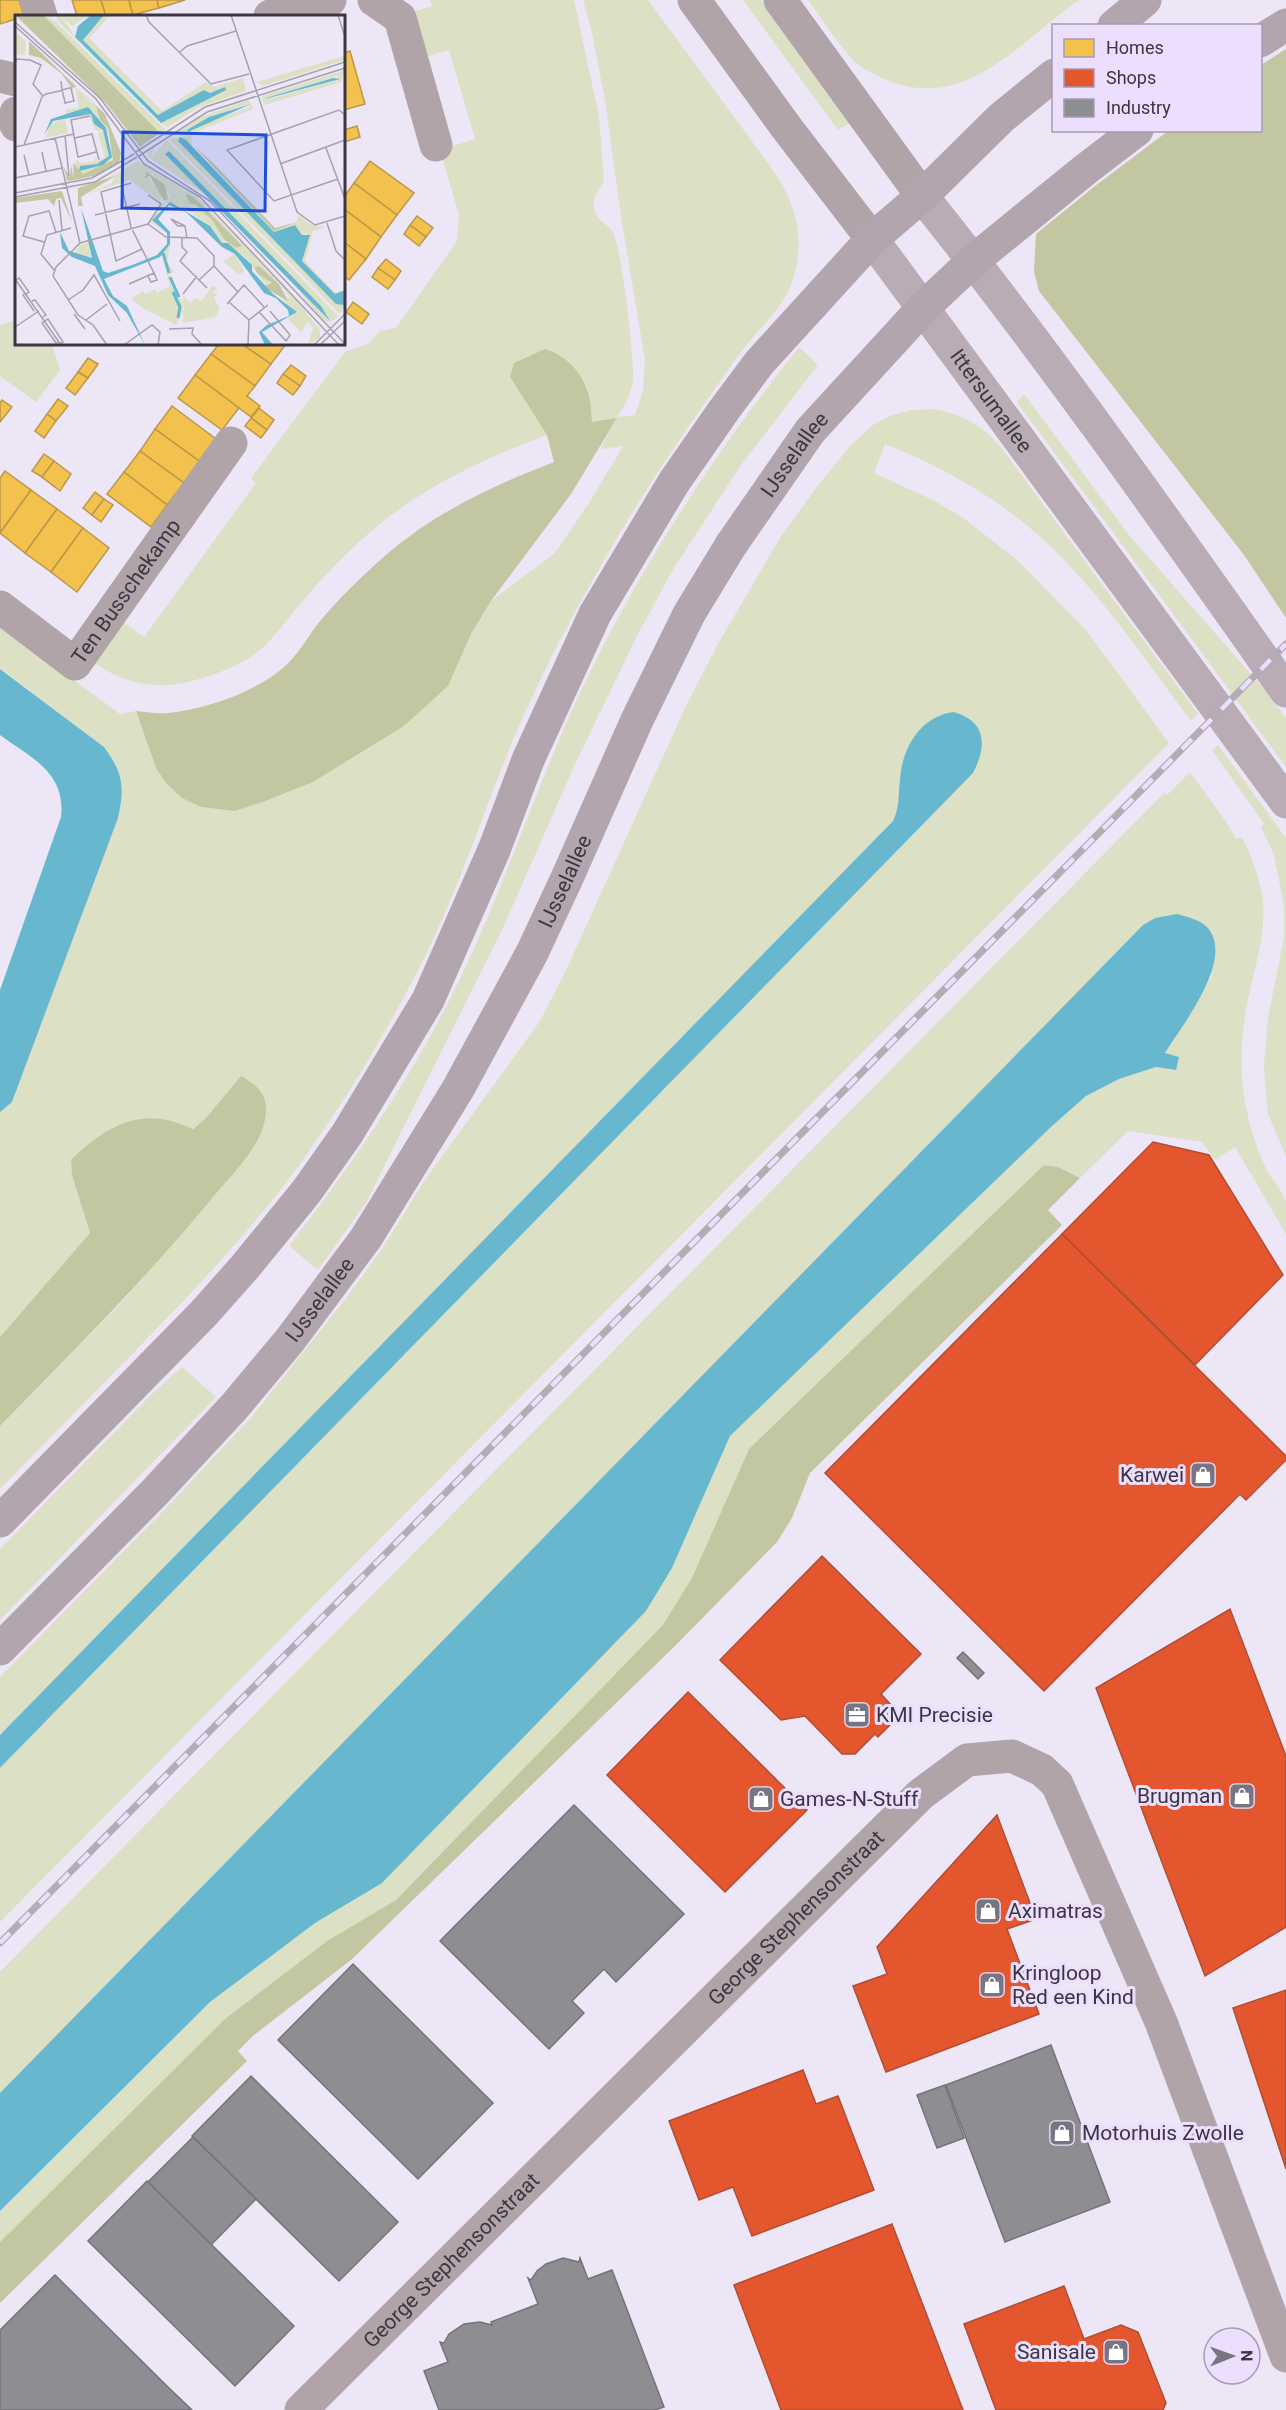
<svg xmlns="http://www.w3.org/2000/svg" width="1286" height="2410" font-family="Roboto,sans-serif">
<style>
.green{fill:#dce0c4}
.forest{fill:#c2c7a2}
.water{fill:#67b8cf}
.homes{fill:#f2c14e;stroke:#bb974a;stroke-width:1.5}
.shops{fill:#e4572e;stroke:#b14d34;stroke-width:1.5}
.industry{fill:#8d8d92;stroke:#74737a;stroke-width:1.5}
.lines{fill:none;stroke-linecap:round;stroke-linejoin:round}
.minor{stroke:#b0a4a8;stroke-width:33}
.tertiary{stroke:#b0a4a8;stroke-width:33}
.secondary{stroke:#b9acb5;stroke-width:33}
.primary{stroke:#b2a5ae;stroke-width:33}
.rail-casing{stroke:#b4abb5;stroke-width:7}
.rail{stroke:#ecdffe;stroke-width:4.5;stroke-dasharray:14;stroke-linecap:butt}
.labels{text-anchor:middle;stroke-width:6;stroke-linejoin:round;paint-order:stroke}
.street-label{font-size:21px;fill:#3b3642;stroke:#ecdffe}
.poi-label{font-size:21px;fill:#3b3642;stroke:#ecdffe;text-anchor:start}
.inset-river{fill:none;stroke:#67b8cf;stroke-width:3}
.inset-road{fill:none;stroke:#a6a0af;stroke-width:1.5}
.view{fill:#1d4ed8;fill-opacity:0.15;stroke:#1d4ed8;stroke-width:3}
.inset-edge{fill:none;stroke:#3b3642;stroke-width:3}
</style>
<rect width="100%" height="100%" fill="#ede6f7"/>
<g class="green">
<path d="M430,0H574L599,116L604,181C599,189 593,196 594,206C596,222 606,222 612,231C622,244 634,359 633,379C632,393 625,405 617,417L635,415L643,391L645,360L620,210L606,106L592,33L583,0H648L773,170C797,205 806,240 792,282C783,309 758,329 741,352C698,412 656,472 618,536C579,602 543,670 513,740C485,808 462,879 430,946C394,1020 352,1090 305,1157C257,1224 201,1283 144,1342C96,1391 48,1440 0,1489V1426L120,1304L184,1232L246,1156L261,1132L266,1107L206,1118L192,1129L71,1160L72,1175L90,1233L0,1337V1112L12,1102L118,818L122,799L104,747L0,668V626L120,714L136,711L156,768L182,798L201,807L235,811L313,782L404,726L447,686L471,634L491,601L555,553L589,503L623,446L600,449L617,418L592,423L587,389L510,377L547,435C491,456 438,480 390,516C357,541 328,571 302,602C288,618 276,636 260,650C238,669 183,688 154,685C131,683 113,676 95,663L123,622L144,637L256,483L251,478L346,351L368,344L380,331L396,328L457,241L459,215L440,150L475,139L449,50L424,57L410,13L432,6Z"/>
<path d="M743,0H761L850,123L838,130Z"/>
<path d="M808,0H1079C1021,40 966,113 887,80C876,75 860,68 852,59C836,41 822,19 808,0Z"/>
<path d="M16,320V344H52L60,370L36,402L0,376V325Z"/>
<path d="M799,347L818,365L741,465L672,571L638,634L575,764L503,928L367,1201L318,1270L289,1246C357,1158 420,1066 467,964C513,865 545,760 595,662C652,549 720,446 799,347Z"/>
<path d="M1024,394L1129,535L1264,689L1286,718V767L1017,402Z"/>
<path d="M933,409C961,414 981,424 1000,446L1198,714L1191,721C1151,668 1113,611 1067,563C1016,509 954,471 885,444L874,473L933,500L962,517L1016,559L1086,630L1169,743L0,1922V1768L973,773L900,798L898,810L893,821L0,1735V1677L169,1505L249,1420L347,1297L382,1249L425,1180L540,1021L567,968L686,706L718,644L780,538L816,488L851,445L873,425L892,415L912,410Z"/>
<path d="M1218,745L1286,838V1157L1268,1114L1264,1066L1268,1017L1284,938V906L1274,855L1261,827L1264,824L1212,750Z"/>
<path d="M1190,772L1227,823L1236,839L1242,837C1252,857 1260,878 1263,902C1266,939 1252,974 1246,1010C1241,1038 1240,1068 1244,1096C1248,1121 1256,1148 1267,1171C1273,1181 1283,1191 1286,1202C1286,1211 1286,1225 1286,1234L1235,1147L1215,1160L1202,1142L1128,1131L1080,1178L1058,1167L1044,1165L999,1209L692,1578L664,1625L396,1900L327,1941L225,2019L0,2242V2211L210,2002L315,1923L382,1882L646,1611L672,1568L730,1436L1051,1127L1086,1096L1119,1079L1156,1067L1176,1070L1165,1054L1212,976L1155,918L1143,925L0,2093V1972L1164,793L1167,795Z"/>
<path d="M182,1367L216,1397L0,1620V1549L152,1394Z"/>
</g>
<g class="forest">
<path d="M1286,49V618L1244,555L1039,291L1034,272L1036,234L1095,186L1168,131L1260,130L1261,65Z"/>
<path d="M545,349C564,355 580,369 587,390C591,399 591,412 592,422L617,418L571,494L491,601L471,634L448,686L404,726L313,782L265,801L235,811L201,807L182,798L166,783L156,768L136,711C147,712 158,714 168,713C208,709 264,690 292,659C301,649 308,637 316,626C337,600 362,576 387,554C436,512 494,485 554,462L547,435L510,377L514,363Z"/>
<path d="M241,1076C253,1083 265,1091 266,1106C267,1113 264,1126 261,1133C250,1158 226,1181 209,1202C144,1281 71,1353 0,1426V1337L90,1233L72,1175L71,1160C95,1136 126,1114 161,1119C172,1120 183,1125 193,1129L206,1118Z"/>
<path d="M1044,1165L1058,1167L1080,1178L1048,1210L1062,1225L810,1473L792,1518L777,1542L676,1645L351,1960L254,2035L238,2051L247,2061L0,2303V2242L225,2019L327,1941L396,1900L663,1625L692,1578L749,1449Z"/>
</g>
<g class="water">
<path d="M0,669L104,747C123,773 125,787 118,818L12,1102L0,1112V990L61,817C66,772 31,758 0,735Z"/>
<path d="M953,712C987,721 987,746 973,773L0,1768V1735L893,821C900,807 898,795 900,780C902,748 920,717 953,712Z"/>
<path d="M1177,914C1187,917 1199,919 1207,927C1236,959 1182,1025 1165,1053L1179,1057L1176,1070L1156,1067L1119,1079L1086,1096L1051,1127L730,1436L672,1568L646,1611L382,1883L315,1923L210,2002L0,2211V2093L1143,925L1155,918Z"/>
</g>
<g class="homes">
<path d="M0,0H19L24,16H16V19L0,24Z"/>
<path d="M72,0H101L106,16H77Z"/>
<path d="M101,0H129L133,15L106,16Z"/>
<path d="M129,0H157L159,8L133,15Z"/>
<path d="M157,0H185L159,8Z"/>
<path d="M350,51L365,104L344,110V53Z"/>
<path d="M357,126L360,137L344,142V130Z"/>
<path d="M370,161L414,193L397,215L354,183Z"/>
<path d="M354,183L397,215L381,237L344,209V197Z"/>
<path d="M344,209L381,237L366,259L344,242Z"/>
<path d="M417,216L433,228L426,237L410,225Z"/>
<path d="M410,225L426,237L419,246L404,234Z"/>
<path d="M344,242L366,259L349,280L344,276Z"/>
<path d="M386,259L401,271L395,280L378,268Z"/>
<path d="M378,268L395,280L388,289L372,277Z"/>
<path d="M353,302L369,314L362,324L346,312Z"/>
<path d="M219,344H242L271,364L255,386L211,354Z"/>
<path d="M242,344H286L271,364Z"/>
<path d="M211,354L255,386L247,396L260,406L251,417L195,375Z"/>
<path d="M88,358L98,364L88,378L78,372Z"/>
<path d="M291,365L306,376L300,386L283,374Z"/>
<path d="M78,372L88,378L75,395L66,388Z"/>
<path d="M283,374L300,386L293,395L277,383Z"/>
<path d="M195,375L239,408L222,430L178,398Z"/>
<path d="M58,399L68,406L56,421L47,414Z"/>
<path d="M2,400L12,407L0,422V403Z"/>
<path d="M172,406L216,439L199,461L155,429Z"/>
<path d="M259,408L274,420L267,430L251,418Z"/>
<path d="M47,414L56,421L44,438L35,431Z"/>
<path d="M251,418L267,430L261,438L245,426Z"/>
<path d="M155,429L199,461L184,483L140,451Z"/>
<path d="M140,451L184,483L167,505L124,472Z"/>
<path d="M44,454L54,461L42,477L32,471Z"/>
<path d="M54,461L71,474L60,491L42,477Z"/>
<path d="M5,471L31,490L0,533V478Z"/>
<path d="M124,472L167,505L151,527L107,494Z"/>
<path d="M31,490L57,509L25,553L0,533Z"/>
<path d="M95,492L104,499L92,515L83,508Z"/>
<path d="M104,499L113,505L101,522L92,515Z"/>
<path d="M57,509L83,528L51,572L25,553Z"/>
<path d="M83,528L109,548L77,592L51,572Z"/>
</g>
<g class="shops">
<path d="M1153,1142L1209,1155L1283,1275L1195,1365L1062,1234Z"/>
<path d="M1062,1234L1286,1456V1460L1246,1500L1240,1494L1044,1691L825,1473Z"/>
<path d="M822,1556L921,1654L881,1694L894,1708L895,1720L878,1737L875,1734L855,1754H842L805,1716L781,1720L720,1660Z"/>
<path d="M1230,1609L1286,1756V1927L1205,1976L1096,1688Z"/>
<path d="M688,1692L807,1810L725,1892L607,1775Z"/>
<path d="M997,1815L1036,1919L1007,1929L1039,2014L886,2072L853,1986L887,1974L877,1947Z"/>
<path d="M1286,1990V2169L1233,2008Z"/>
<path d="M803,2070L816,2104L838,2096L874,2190L752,2236L733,2187L699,2200L669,2121Z"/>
<path d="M892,2224L963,2410H781L734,2285Z"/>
<path d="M1064,2286L1084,2339L1121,2325L1138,2332L1166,2403L1163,2410H996L964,2324Z"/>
</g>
<g class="industry">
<path d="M963,1652L984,1673L978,1679L957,1658Z"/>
<path d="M574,1805L684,1914L616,1982L604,1969L572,2001L584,2013L549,2049L440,1941Z"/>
<path d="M353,1964L493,2103L418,2179L278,2040Z"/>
<path d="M1051,2045L1110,2202L1005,2242L946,2085Z"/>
<path d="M251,2076L398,2222L339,2281L192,2136Z"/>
<path d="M945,2085L964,2138L937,2148L917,2095Z"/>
<path d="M193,2137L256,2199L211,2245L148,2182Z"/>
<path d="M147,2181L294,2326L235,2386L88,2241Z"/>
<path d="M563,2258L579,2262L580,2258L588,2279L612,2270L664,2407L655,2410H439L424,2371L448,2362L440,2342L444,2343L449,2334L464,2324L480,2322L492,2325L491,2322L538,2304L528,2278L531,2280L537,2271L546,2264Z"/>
<path d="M55,2275L170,2389L192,2410H0V2330Z"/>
</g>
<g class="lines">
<g class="minor">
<path d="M36,0L41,16"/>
<path d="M374,0L400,18L436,145"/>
<path d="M270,16L330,0"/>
<path d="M0,76L16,80"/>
<path d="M16,113V125"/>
<path id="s1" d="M0,607L75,664L231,443"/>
<path id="s2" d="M301,2410L921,1794L967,1760L1012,1756L1042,1770L1057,1784L1161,2022L1286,2356"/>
</g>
<g class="tertiary">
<path d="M694,0L786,127L872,239"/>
<path d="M780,0L922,196"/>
</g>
<g class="secondary">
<path d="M922,196C1050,356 1168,524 1286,691"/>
<path id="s3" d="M872,239L1286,802"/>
</g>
<g class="primary">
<path d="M1114,26L1145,0"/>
<path d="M1260,41L1286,25"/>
<path d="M0,1521L204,1313L244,1268L306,1192L347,1134L428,1000L494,850L528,760L595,614L674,482L724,410L759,363L872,239L922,196L1001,118L1054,75"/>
<path id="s4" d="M0,1649L155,1492L234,1407L290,1340L366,1238L458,1089L532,953L567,878L637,720L689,614L731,545L810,431L923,308L974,260L1086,169L1137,130"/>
</g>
<g class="rail-casing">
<path id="rail" d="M0,1943L1286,644"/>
</g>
<use href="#rail" class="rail"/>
</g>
<defs>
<g id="shop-square" transform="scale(1.35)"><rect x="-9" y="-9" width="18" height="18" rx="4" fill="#797481" stroke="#ecdffe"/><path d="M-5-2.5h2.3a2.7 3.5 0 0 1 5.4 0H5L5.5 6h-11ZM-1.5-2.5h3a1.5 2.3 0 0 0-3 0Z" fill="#fff"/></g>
<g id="office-square" transform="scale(1.35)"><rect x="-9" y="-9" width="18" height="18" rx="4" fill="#797481" stroke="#ecdffe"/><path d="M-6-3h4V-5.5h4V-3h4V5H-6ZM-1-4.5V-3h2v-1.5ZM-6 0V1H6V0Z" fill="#fff"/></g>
</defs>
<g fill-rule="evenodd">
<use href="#shop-square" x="1203" y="1475"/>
<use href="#office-square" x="857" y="1715"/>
<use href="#shop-square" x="1242" y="1796"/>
<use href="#shop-square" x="761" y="1799"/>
<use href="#shop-square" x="988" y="1911"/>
<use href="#shop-square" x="992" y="1985"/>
<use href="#shop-square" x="1062" y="2133"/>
<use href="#shop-square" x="1116" y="2352"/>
</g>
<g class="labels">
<g class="street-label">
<text dy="7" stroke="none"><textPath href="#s3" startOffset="201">Ittersumallee</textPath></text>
<text dy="7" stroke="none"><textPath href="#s4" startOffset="1446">IJsselallee</textPath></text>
<text dy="7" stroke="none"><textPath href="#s1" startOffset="183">Ten Busschekamp</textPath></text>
<text dy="7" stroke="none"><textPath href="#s4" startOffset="960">IJsselallee</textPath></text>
<text dy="7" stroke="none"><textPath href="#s4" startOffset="474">IJsselallee</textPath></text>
<text dy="7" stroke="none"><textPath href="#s2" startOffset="698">George Stephensonstraat</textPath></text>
<text dy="7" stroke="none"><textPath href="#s2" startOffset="212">George Stephensonstraat</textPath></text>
</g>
<g class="poi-label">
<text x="1184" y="1482" text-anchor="end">Karwei</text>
<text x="876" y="1722">KMI Precisie</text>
<text x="1222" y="1803" text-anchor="end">Brugman</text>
<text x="780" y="1806">Games-N-Stuff</text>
<text x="1008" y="1918">Aximatras</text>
<text x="1012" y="1980">Kringloop<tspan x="1012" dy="24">Red een Kind</tspan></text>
<text x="1082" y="2140">Motorhuis Zwolle</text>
<text x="1096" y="2359" text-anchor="end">Sanisale</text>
</g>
</g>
<g transform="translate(15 15)">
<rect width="330" height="330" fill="#ede6f7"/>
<path d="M28,0L40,6L150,114L145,118ZM42,0H73L58,11L48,4L63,26L42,5ZM89,0H96L74,23L147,96L191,67L200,72L228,63L231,76L184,92L153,112L146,108L211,72L195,78L189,75L145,101L68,25ZM0,17L11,26L10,40L0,39ZM329,41L330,45L248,71L242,67ZM330,55L326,67L253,89L249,90L247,82L246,91L247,81ZM322,61L323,65L250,85L251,83ZM60,71L83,94L85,107L91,109L94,118L82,106L79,97L51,99V95L64,93ZM234,85L238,93L235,95L176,119L162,118L186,102ZM233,89L235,92L172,115L194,102ZM76,99L79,109L89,117L94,141L90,146L64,156L93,147L96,134L99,140L94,149L65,159L62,155L60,149L61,145L68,148L79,146L80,142L82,146L90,143L83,118L88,116L80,115L74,101L52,104ZM50,104L53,118L30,123L36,109L48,107L37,108ZM204,106L176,121L177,133L220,172L259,216L282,207L283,200L297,210L311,212L298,216L290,246L320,278L330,275L320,280L287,246L292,218L287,220L280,210L259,217L219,173L165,122L321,288L330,290L325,299L154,124L176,120ZM152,125L323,301L319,305L312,307L304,301L279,269L191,180L133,142L132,138L140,132L136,142ZM154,136L306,291L314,306L231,217L150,139ZM123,146L182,182L276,279L305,315V323L293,330L298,313L293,307L286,317L273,304L282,297L265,282L275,283L264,268L243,251L242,258L256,267L251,270L229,241L207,228L195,211L172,194L151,188L137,205L149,217L134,206L155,180L137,159L128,161H133L146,179V188L115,165L72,179L97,168L99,162L84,168L61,173L91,164ZM172,179L184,187L226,231L221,233L209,224L197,205L180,189L175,190ZM156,225L152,247L159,257L154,260L170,293L161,310L128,293L120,287L114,279L117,283L128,276L130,279L141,274L142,278L155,271L147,240ZM74,227L76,244L58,239L65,230ZM220,239L229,256L224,260L208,246ZM197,271L202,273L197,279L203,278L199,283L205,294L200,302L168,308V280L175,288L180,283L187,286Z" fill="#dce0c4" fill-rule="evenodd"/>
<path d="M0,0H28L145,118L125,132L92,89ZM14,26L90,99L106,138L104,148L83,160L54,166L52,165L48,151L55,162L56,150L59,165L58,148L68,159L98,145L93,113L85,105L81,91L61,71L57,74L47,59L26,43L14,40ZM178,130L199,149L260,213L282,207L259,216ZM132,157L150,170L153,184L149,186L135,161L129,163ZM100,161L66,182L68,191H63V173ZM47,176L57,207L46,183L41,184L39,191L33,184L0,188V183ZM174,179L184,187L227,231L221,233L209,224L197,205L180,189H175L171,180ZM244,251L264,269L273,286L252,274L251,270L257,268L242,258L240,253Z" fill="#c2c7a2"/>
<path d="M76,0H89L68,25L143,100L189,75L195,78L210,72L211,75L146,108L60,22L63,11ZM318,63L325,64L250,84L251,83ZM236,89L173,117L172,115L194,102ZM73,92L91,113L97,142L88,150L64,156L65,151L82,149L94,141L88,115L79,109L76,99L38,106L29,120L36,104ZM165,122L171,125L259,217L280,210L287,220H295L287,246L320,279L330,275V290L321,289L163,126ZM154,136L306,291L315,306L150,139ZM155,187L195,211L207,228H213L237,250V256L258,279L282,297L247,317L258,330H250L244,317L252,310L274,301L273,295L261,283L249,278L220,239L207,232L171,197L154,190L143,204L155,217V229L145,242L89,264L98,281L112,291L130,330L112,298L93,280L80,251L57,242L47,233L45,217L54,236L77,243L66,193L88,256L93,258L120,249L142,240L152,229V218L137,205Z" fill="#67b8cf"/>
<path class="inset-river" d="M148,238L154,258M155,262L164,282M158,277L165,292L163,303"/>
<path class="inset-road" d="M131,0L134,7L196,69L234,59M216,0L282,197L300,210L330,201M323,0L330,22M0,7L85,83L133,146L195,186L330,329M0,11L81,84L129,149L185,182L324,330M165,37L172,31L221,16M0,48L2,44L15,45L26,50L18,69L28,81M75,101L56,105L63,142L81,137M50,121L54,161M40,123L65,228M60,123L77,119L84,145M9,130L27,82L31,79L40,77L45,76L47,75L54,73H56L59,86L50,88V87L47,75L46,66M0,132L59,119M311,133L330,184M27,137L31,156M121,137L190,92L330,47M9,140L14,160M124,141L192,97L330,53M265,149L330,125M0,163L47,153M323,164L259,186L212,135L324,95L330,100M116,168L86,177L101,246L127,234M107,172L116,212L139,258M0,178L77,163L119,139M0,182L80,167L122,142M44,185L47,215M80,200L125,189M312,208L321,236L330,245M133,209L151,222L182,223L199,241V251M133,209L146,189L133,180M170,211H163L156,204L170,211L172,223M167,223V232L172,237L165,246L192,273M29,227L8,221L14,201L34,196L41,217M65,228L41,252L38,261L63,300L78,310L92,330M65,228L133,209M199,251L223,277M39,255L26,239L32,220L56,213M0,264L46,330M1,265L4,263L14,277L11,279M184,265L199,251M114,269L139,258L142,265L136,267L133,261M11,278L8,280L19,296M168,279L182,261M53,285L68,275L79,260L105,306M17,286L20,285L31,300L28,302M214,287L234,305L233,330M212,289L229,270L249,292M244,297L271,326L275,320L255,296M59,299L70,314M71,305L92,289M234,305L253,290M0,312L24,296M154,314L178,313L177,319L187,330M44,327L41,328L27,308L33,304L48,327L45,329M109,330L137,310L145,317L143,330M299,330L330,299M305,330L330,306"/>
<path class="view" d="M108,117L251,120L250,196L107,193Z"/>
<rect width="330" height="330" class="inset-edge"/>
</g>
<rect x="1052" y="24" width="210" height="108" fill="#ecdffe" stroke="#a59bb3" stroke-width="1.5"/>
<rect x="1064" y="39" width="30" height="18" fill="#f2c14e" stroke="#a59bb3" stroke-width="1.5"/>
<text x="1106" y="54" font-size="18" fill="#3b3642">Homes</text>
<rect x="1064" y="69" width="30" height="18" fill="#e4572e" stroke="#a59bb3" stroke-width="1.5"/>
<text x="1106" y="84" font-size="18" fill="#3b3642">Shops</text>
<rect x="1064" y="99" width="30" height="18" fill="#8d8d92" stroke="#a59bb3" stroke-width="1.5"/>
<text x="1106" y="114" font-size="18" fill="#3b3642">Industry</text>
<g transform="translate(1232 2356) rotate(89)"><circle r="28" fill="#ecdffe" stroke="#a59bb3" stroke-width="1.5"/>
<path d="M0-4.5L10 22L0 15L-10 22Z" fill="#797481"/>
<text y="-9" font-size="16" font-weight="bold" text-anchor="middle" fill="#3b3642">N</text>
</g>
</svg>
